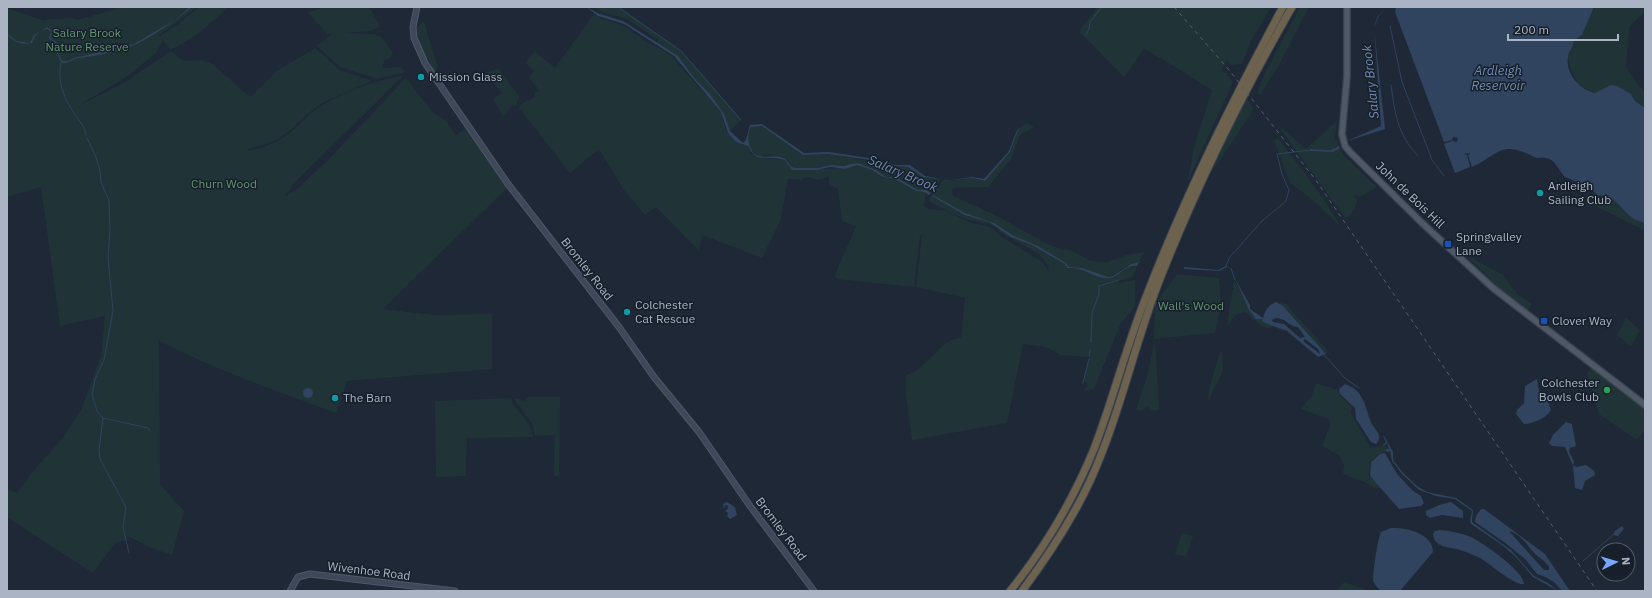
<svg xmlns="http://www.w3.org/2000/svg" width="1652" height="598" font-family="'IBM Plex Sans',sans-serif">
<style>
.green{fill:#203437}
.water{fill:#30435f;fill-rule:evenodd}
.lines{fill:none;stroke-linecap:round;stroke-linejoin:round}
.stream{stroke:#30435f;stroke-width:1}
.secondary-casing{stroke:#4f5765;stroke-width:7}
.primary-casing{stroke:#3b4350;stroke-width:8}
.highway-casing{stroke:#3c4451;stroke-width:9}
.secondary{stroke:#3f485a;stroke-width:5}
.primary{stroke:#4f5867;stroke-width:5.5}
.highway{stroke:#6d624e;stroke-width:7}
.rail{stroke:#535d6e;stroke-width:1;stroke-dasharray:4 4;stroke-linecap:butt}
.culture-dot{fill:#0f9aa8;stroke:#171f2b;stroke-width:1.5}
.transit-dot{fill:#1a4fb4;stroke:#171f2b;stroke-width:1.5}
.leisure-dot{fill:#2e9e5b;stroke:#171f2b;stroke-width:1.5}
.labels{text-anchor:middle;stroke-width:3;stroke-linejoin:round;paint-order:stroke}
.park-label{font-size:12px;fill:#62956f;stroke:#171f2b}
.poi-label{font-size:12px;fill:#abb4c4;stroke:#171f2b;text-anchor:start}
.street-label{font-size:12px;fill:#abb4c4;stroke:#171f2b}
.water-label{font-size:13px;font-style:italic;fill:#718aaf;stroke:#171f2b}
</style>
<rect width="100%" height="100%" fill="#1e2836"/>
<g class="green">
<path d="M124,7H197L159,35L161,37V35L177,25L199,7H227C215,22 188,42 170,50L163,40L156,53L126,77L76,107L126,82L171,51L184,61L201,60L211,63L250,97L277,71L315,48L340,70L372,81L324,102L306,115L286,134L274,141L248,149L249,151C264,149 281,140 293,130C301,124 307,116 315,110C341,92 372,81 403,76L293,184L286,196L297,189L328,160L406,78L433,113L445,120L456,135L466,128L508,187L383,309L434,315L492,314V369L347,381L336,413C276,391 216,370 159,341L160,484L184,511L172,555L151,548L128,536L126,540L115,543L93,573L7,517V489L17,493L35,469L63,438L81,410L101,356L105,316L60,326L41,187L7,197V8L43,20L72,18L77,20Z"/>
<path d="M326,7H369L380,26L372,31L344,33L376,34V36H380L393,53L390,58L384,60L383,68L400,67L405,72L378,79L340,67L317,46L333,34H327L308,12Z"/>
<path d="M595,7H618L674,45L694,64L741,120L730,131L724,114L710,94L695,79L678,56L657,43L658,40L627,19L602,12Z"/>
<path d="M1098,7H1271L1250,43L1242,64L1232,65L1227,60L1221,71L1226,73L1233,82L1188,181L1194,147L1212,90L1144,48L1124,77L1079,31Z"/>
<path d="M1300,7H1309L1279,65L1260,95L1257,93L1265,73Z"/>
<path d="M1594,7H1645V11L1629,27L1626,66L1637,84L1645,91V108L1635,101L1632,95L1600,91L1595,93L1579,86L1570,68L1568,56L1573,48L1574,39L1582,35Z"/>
<path d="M594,14L602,19L623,25L646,42L663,50L671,56L721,112L726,131L732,138L736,142L748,146L750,153L764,158L785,160L792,170L846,168L856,165L872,170L883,177L895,179L916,191L924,192L926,194L924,206L929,209L944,210L969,222L990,227L1000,236L1041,261L1048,270L1049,266L1039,254L1000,232C993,222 981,223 970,220C956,216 942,208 930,202L929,199L944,179L953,181L972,178L982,181L986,179L1010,152L1018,130L1027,123L1034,127L1020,135L1011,159L988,187L954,188L952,191L953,196L993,214L1053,247L1071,250L1091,261L1108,262L1127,255L1145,252L1140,260L1141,263C1126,261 1119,276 1108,276C1097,277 1082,268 1069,267L1066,263L1038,246L1011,235L993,223L965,213L933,195L932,196L965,214L989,222L1011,237L1032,245L1054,257L1065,264L1067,268L1079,269L1106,278H1109L1129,267L1137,266L1133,277L1117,281L1118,283L1135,280V306L1120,325L1094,389L1084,391L1088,384L1083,380L1089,359L1091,357L1060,355L1046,347L1023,344L1007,423L912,440L906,394V375C928,369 940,338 961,338L965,298L916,287L922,235L920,236L914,287L837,279L835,275L856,226L842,221L838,189L829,184V177L818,180L809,177L803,178L802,180L788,179L781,219L762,258L702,235L699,251L656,207L645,215L623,189L599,149L570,173L523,113L524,112L518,107L527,100L528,101L535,96L534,94L539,90L529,78L534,71L525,63L535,51L555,68Z"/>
<path d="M424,22L438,68L434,70L421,48L418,38L417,27Z"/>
<path d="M498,68L519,96L516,106L513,105L503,117L493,99L502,93L486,73Z"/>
<path d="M1246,98L1253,107L1252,112L1210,175Z"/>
<path d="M1337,121L1335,138L1339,145L1331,150L1307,149L1309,151L1332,152L1340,147L1344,156L1377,187L1359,197L1356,194L1354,196L1357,200C1357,208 1351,212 1348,218L1345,217L1346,219L1276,123L1306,149Z"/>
<path d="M752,126L764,127L803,155L832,154L895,166L908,167L923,177L941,179L930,193L926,190H918L895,178L886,177L872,168L859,164L843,166L831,165L818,168H793L788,160C782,159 775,156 769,155C766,155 762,157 759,156C748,153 745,134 752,126Z"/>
<path d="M1278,138L1323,198L1341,227L1314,201L1290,183L1274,140Z"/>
<path d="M1596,192L1598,196C1610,192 1632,218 1645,223V233L1644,230L1595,206L1592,202L1593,193Z"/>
<path d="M1466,255L1503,275L1518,295L1532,304L1528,310L1500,289Z"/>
<path d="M1177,274L1219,278L1221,304L1215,333L1154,339L1155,304Z"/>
<path d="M1234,280L1249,309L1257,319H1263L1293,336L1274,327L1267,328L1259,324L1245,312L1237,314L1227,326Z"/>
<path d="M1279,303L1287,304L1292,311L1328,351L1326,354Z"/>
<path d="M1626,318L1640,330L1631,346L1617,335Z"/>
<path d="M1155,339L1159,410L1149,411V405L1142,410H1136L1147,376Z"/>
<path d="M1220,352H1222L1223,370L1208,402L1209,389Z"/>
<path d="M1592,367L1645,408V429L1637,440L1599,414L1587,373Z"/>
<path d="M1316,383L1338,390L1341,397L1352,407L1351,414L1371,448L1382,446L1385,443L1388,449L1383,453L1379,454L1370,462L1369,476L1380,487L1376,489L1365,482L1343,474L1344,465L1340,456L1322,446L1331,424L1328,419L1301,409L1312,395Z"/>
<path d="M527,397H560L559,476H554L555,435L535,436L532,423L515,401V398L526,401Z"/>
<path d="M512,398C513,412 532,419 533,437L467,438L466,476L436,477L435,401Z"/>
<path d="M1182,533L1193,536L1186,557L1175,554Z"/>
<path d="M1344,582L1369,591H1336Z"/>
</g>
<g class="water">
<path d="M190,7H192C178,19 149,39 132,46C116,52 96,56 78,58C72,59 67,65 61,62L57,53L59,46L49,38L51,32L48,29C40,29 34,36 32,43C21,45 13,42 7,34V28L8,34L16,41L30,43L34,35L47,27L52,31L51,38L60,45L58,53L62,61H68L74,58L134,44L175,20Z"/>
<path d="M586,7L600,14L623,21L678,56L695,79L710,94L724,114L730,131L743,143L746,140L750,125L762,124L804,153L829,152L875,159L895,165H910L925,176L943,179L923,177L908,167L895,166L877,161L829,154L803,155L762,126L751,127C746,135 748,153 759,156C767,158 775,155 783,158C789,160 789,166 794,168H818L831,165L843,166L858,163L876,170L886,177L897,178L918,190H926L931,193L929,195L924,192L916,191L895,179L883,177L872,170L857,165L845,169L830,167L817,170H792L785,160C768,155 756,164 748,146L736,142L728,133L721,112L674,56L624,24L598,16Z"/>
<path d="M1387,7L1379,16L1374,27L1385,129L1347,141L1381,126L1374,26L1378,16Z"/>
<path d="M1396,7H1594L1582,35L1574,40C1573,50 1569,50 1568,57C1565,73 1580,90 1595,93L1611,85L1617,86L1631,94L1635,101L1645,108V223C1640,221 1634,220 1630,216C1622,209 1611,192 1598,196C1596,190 1571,179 1565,177C1559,171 1555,159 1546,158C1541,157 1538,159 1534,157C1501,140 1501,153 1472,167L1468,155L1470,153L1464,154L1467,155L1470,167L1455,173L1444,144L1452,141L1457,142L1458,138L1453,137L1452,140L1444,142L1395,12Z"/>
<path d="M1027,123L1018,130L1010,152L985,181L972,178L945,181L972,177L984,179L1009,151L1017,130Z"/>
<path d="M1339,146L1340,148L1333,152L1310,151V149L1331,150Z"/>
<path d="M933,195L965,213L994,223L1012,235L1038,246L1066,263L1069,267L1082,268L1108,277L1113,276L1131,264L1139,262L1137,266C1125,264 1120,277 1109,278C1098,279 1089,272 1079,269C1076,268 1071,268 1067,268L1065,264L1032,245L1011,237L989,222L965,215L932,196Z"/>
<path d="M1226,266L1232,269L1227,267L1219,271L1184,269V267L1218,270Z"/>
<path d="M1235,279L1250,305V309L1263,318C1265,311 1268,305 1276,302L1282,305L1326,354L1318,357L1287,331L1263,322L1262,319H1256L1249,310ZM1276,318C1286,318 1289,327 1298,327L1305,337L1300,338L1284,324L1273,322L1272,320ZM1305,339L1318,349L1320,354L1303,341Z"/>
<path d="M1537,379L1539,392L1549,404L1551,410C1547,418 1532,424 1524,424L1516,414L1517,410L1524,403L1525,386Z"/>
<path d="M1345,384C1363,390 1365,405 1370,420C1373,429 1385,435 1376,444L1371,442L1356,419L1355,408L1340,394L1339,389Z"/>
<circle cx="308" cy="393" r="5"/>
<path d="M1566,422L1572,424L1576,446L1570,448L1569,451L1574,462L1573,465L1576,467L1586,465L1594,471L1595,475L1585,481L1582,490L1575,488L1573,466L1565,447L1552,446L1549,443L1553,435Z"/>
<path d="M1383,436H1384L1393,452V460L1403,473L1417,486L1427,492L1456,498L1473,510L1472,522L1511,550L1534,576L1548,583L1558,591L1533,577L1515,556L1502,545L1471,524L1470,520L1472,511L1455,499L1436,496L1419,490L1402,474L1392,461L1390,451L1387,452L1385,450L1389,449L1387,443L1381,447L1386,442Z"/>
<path d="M1385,453L1397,474L1412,490L1421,496L1424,503L1421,506L1399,509L1370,476L1371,462L1380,454Z"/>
<path d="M727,502L735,507L737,515L730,519L727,516L728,513L725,511L728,508L727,505H725L724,510L723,504Z"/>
<path d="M1451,502L1463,511V518L1442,515L1430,518L1426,515V511L1439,505Z"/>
<path d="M1481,509H1484L1545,554L1570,591H1562L1554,582L1543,576L1537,574L1525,559L1504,542L1475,522L1476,516ZM1509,531C1522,534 1527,546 1535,554C1540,559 1545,560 1549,567V570H1544Z"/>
<path d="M1622,526L1624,529L1618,536L1613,535L1615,531Z"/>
<path d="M1391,528C1405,527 1433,533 1433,552L1400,591H1381C1378,588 1375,585 1373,581C1372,576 1378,537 1381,532Z"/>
<path d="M1440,530C1451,531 1461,533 1471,537C1483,543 1524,571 1524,584C1516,587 1489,563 1480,558C1473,555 1467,552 1460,550C1450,547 1434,548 1433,534L1435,531Z"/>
</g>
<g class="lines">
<g class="stream">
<path d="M618,7L681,51L741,120"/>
<path d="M1390,26L1402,82L1432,160L1444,176"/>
<path d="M1086,35L1089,29L1090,22L1102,7"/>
<path d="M61,62C57,82 64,99 76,116C81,123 85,128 86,135"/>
<path d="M1391,85C1395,113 1397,134 1418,156"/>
<path d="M87,138L96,157L100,171L101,182L109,201L110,230L108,258L113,311L104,360L95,379L92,395L97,411L103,418L99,450L100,459L126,507L123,527L129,553"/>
<path d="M1226,266L1229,258L1262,221L1286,201L1289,190L1282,174L1277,154L1311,150"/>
<path d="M1231,268L1235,280"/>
<path d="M1099,286L1119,280"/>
<path d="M1091,342L1092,313L1099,294V287"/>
<path d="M1324,355L1346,379L1359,388"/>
<path d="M1089,356L1090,350"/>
<path d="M1083,383L1089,359"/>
<path d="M103,418L148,428L150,431"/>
<path d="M1583,561L1613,535"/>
</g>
<g class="secondary-casing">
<g id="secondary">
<path d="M417,7L413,27L414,38L425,63L508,184L619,327L654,377L699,432L750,506L814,591"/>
<path d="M290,591L298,577L310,574L455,591"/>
</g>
</g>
<g class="primary-casing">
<path id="primary" d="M1347,7V76L1342,134L1345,146L1350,152L1422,223L1493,288L1645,405"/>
</g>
<g class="highway-casing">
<g id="highway">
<path d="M1010,591C1045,548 1073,500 1094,449C1114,397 1127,343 1148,292C1186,194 1233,99 1283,7"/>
<path d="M1022,591C1048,556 1072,520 1090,481C1119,418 1133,349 1158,284C1195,189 1241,96 1292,7"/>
</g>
</g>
<use href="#secondary" class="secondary"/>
<use href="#primary" class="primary"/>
<use href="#highway" class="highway"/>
<path class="rail" d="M1174,7L1229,70L1315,179L1597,591"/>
</g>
<g class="culture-dot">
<circle cx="421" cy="77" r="4"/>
<circle cx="1540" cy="193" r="4"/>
<circle cx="627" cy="312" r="4"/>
<circle cx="335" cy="398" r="4"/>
</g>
<g class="transit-dot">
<rect x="1444" y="240" width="8" height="8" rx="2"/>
<rect x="1540" y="317" width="8" height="8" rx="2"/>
</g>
<circle class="leisure-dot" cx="1607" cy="390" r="4"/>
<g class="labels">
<g class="park-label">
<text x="87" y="37">Salary Brook<tspan x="87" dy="14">Nature Reserve</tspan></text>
<text x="224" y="188">Churn Wood</text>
<text x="1191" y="310">Wall's Wood</text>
</g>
<g class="poi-label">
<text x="429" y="81">Mission Glass</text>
<text x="1548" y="190">Ardleigh<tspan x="1548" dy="14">Sailing Club</tspan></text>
<text x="1456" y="241">Springvalley<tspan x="1456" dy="14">Lane</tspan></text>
<text x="635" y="309">Colchester<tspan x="635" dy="14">Cat Rescue</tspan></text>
<text x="1552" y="325">Clover Way</text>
<text x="1599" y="387" text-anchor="end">Colchester<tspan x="1599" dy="14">Bowls Club</tspan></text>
<text x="343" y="402">The Barn</text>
</g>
<g class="street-label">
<text transform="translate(1410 195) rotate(44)" y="4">John de Bois Hill</text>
<text transform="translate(587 269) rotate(52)" y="4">Bromley Road</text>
<text transform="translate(781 529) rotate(53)" y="4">Bromley Road</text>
<text transform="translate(369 571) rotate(7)" y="4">Wivenhoe Road</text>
</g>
<g class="water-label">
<text x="1498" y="75">Ardleigh<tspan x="1498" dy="15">Reservoir</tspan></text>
<text transform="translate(1370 82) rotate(-96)" y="5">Salary Brook</text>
<text transform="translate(903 173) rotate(23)" y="5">Salary Brook</text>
</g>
</g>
<rect width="1652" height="598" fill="none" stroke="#abb4c4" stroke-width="16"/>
<g transform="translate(1616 562) rotate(85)"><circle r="19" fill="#171f2b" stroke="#525b68"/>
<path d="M0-3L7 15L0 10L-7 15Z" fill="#77a7fd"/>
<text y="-6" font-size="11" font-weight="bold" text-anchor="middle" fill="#abb4c4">N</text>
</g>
<path d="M1508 34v6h110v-6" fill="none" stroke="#abb4c4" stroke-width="2"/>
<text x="1514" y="34" font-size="12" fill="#abb4c4" stroke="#171f2b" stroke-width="3" paint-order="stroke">200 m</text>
</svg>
